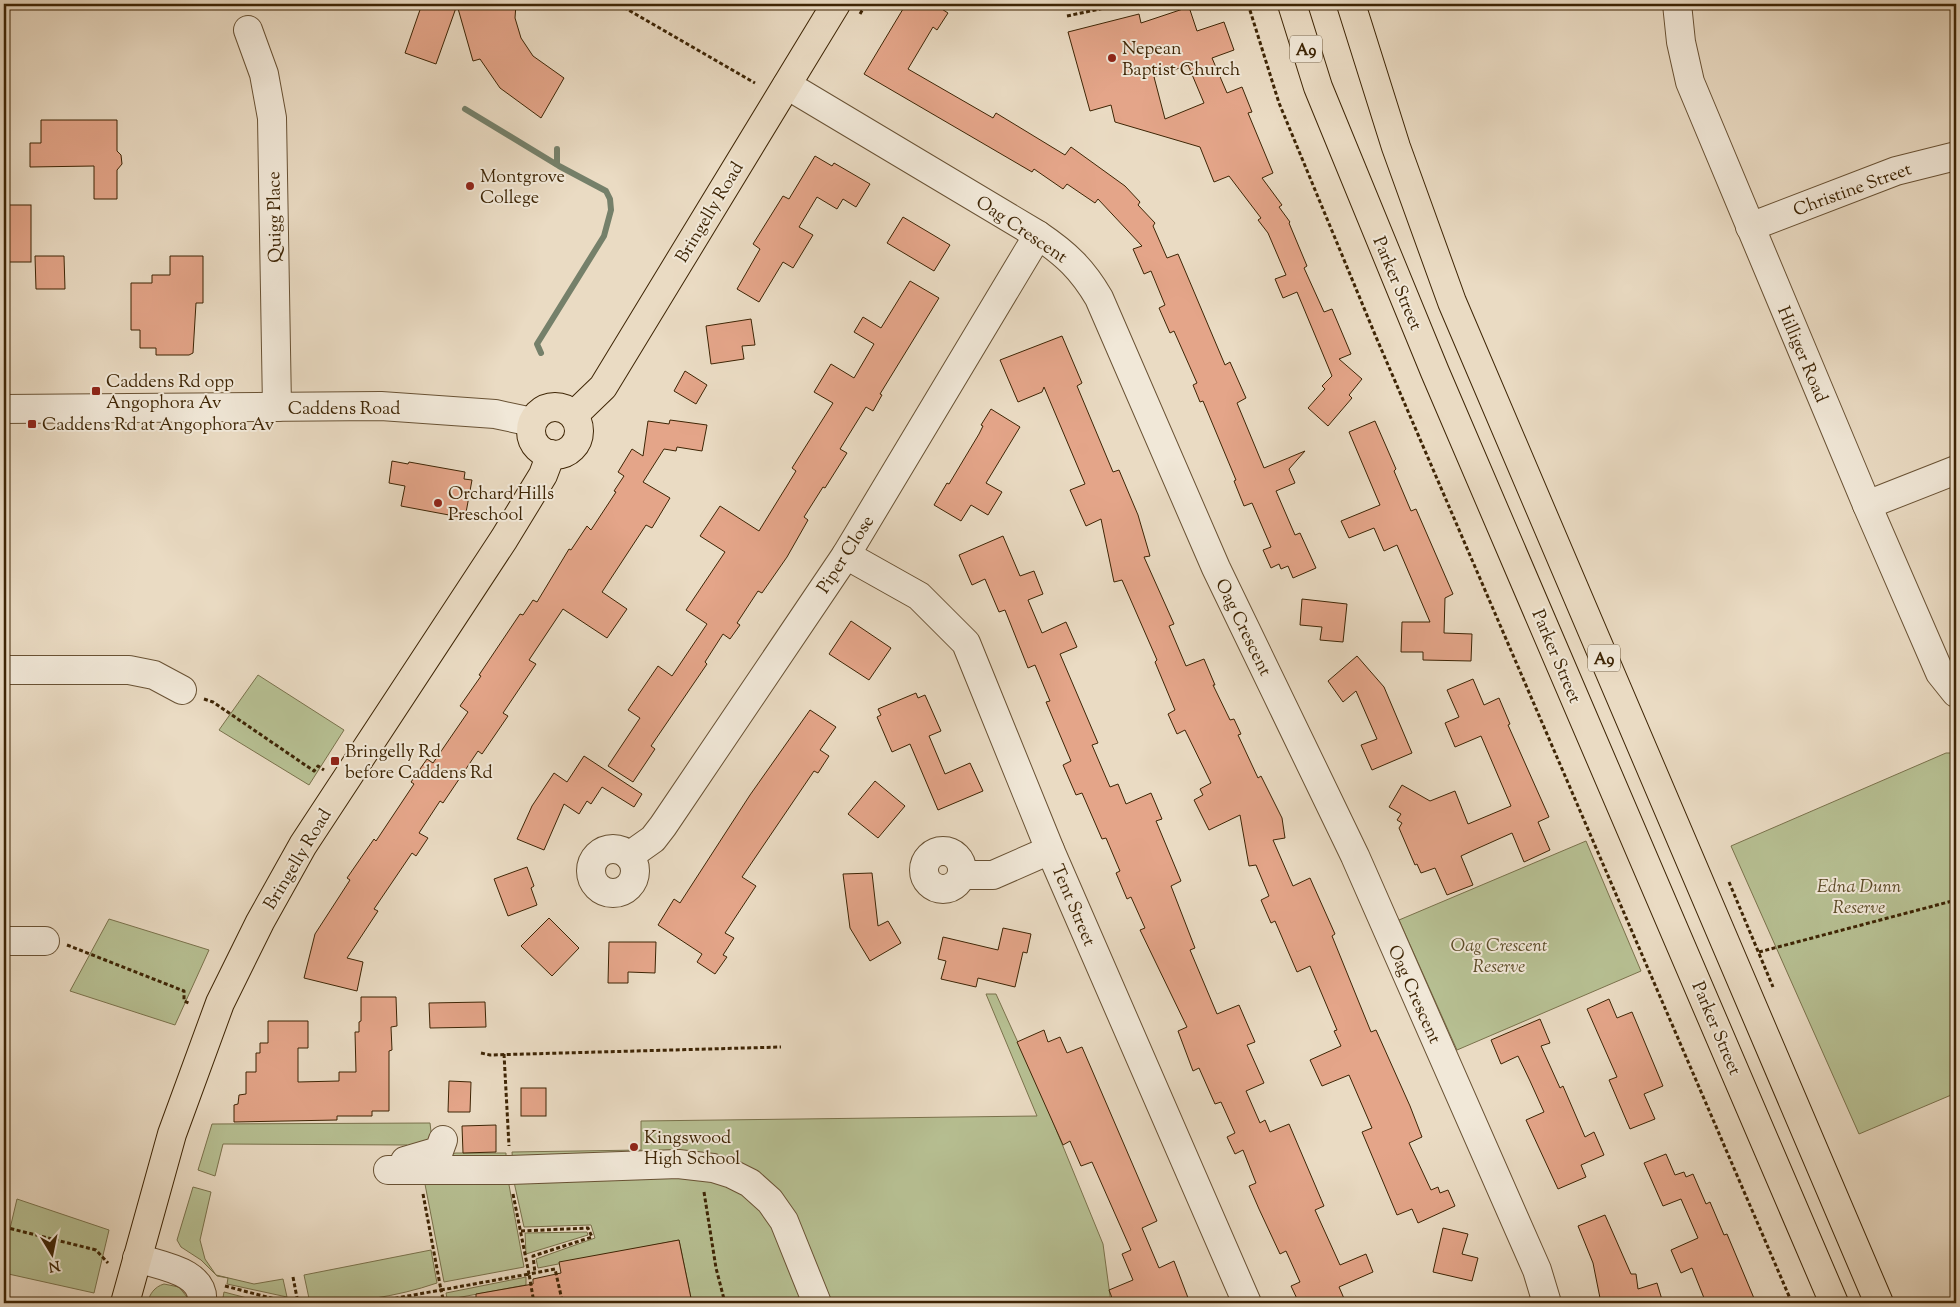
<svg xmlns="http://www.w3.org/2000/svg" width="1960" height="1307" font-family="'Sorts Mill Goudy',serif">
<style>
.green{fill:#b7c093;stroke:#7a724c}
.lines{fill:none;stroke-linecap:round;stroke-linejoin:round}
.stream{stroke:#75806a;stroke-width:6}
.building{fill:#e4a589;stroke:#3e2505;fill-rule:evenodd}
.minor-casing{stroke:#695234;stroke-width:30}
.major-casing{stroke:#3e2505;stroke-width:30}
.highway-casing{stroke:#3e2505;stroke-width:30}
.path{stroke:#3e2505;stroke-width:3;stroke-dasharray:4 2.5;stroke-linecap:butt}
.minor{stroke:#f1e8d8;stroke-width:28}
.major{stroke:#eadbc3;stroke-width:28}
.highway{stroke:#eadbc3;stroke-width:28}
.poi-dot{fill:#8f2418;stroke:#f1e8d8;stroke-width:2}
.labels{text-anchor:middle;stroke-width:4;stroke-linejoin:round;paint-order:stroke}
.shield{fill:#f1e8d8;stroke:#746044;stroke-width:1}
.shield-label{font-size:16px;font-weight:bold;fill:#3e2505}
.poi-label{font-size:18px;fill:#3e2505;stroke:#f1e8d8;text-anchor:start}
.street-label{font-size:18px;fill:#3e2505;stroke:#f1e8d8}
.park-label{font-size:18px;font-style:italic;fill:#5c4c28;stroke:#f1e8d8}
</style>
<rect width="100%" height="100%" fill="#eadbc3"/>
<filter id="stains"><feTurbulence type="fractalNoise" baseFrequency=".004" numOctaves="4"/><feColorMatrix values="0 0 0 0 .2 0 0 0 0 .09 0 0 0 0 .02 0 0 0 .5 -.17"/></filter>
<radialGradient id="worn" r=".72"><stop offset=".6" stop-color="#630" stop-opacity="0"/><stop offset="1" stop-color="#630" stop-opacity=".3"/></radialGradient>
<g class="green">
<path d="M258,675L344,730L309,785L219,730Z"/>
<path d="M1946,753H1956V1093L1859,1134L1731,846Z"/>
<path d="M1586,841L1641,971L1457,1050L1399,920Z"/>
<path d="M109,919L209,950L175,1025L70,991Z"/>
<path d="M986,994H996L1044,1100L1103,1244L1111,1303H692L679,1240L538,1268L536,1259L595,1238L591,1225L524,1227L514,1182L512,1152L641,1150V1121L1037,1116Z"/>
<path d="M430,1123L432,1140L409,1155L407,1145L223,1144L215,1176L198,1170L212,1124Z"/>
<path d="M456,1153H506V1165L443,1155Z"/>
<path d="M423,1174H507L524,1267L444,1282Z"/>
<path d="M193,1187L211,1192L200,1240L205,1259L216,1275L254,1284L283,1279L287,1297L227,1284L228,1278L217,1276L201,1260L181,1247L177,1240Z"/>
<path d="M17,1199L109,1230L94,1293L4,1273V1254Z"/>
<path d="M587,1232L588,1235L526,1254L525,1233Z"/>
<path d="M431,1250L437,1283C396,1297 353,1303 310,1303L304,1275Z"/>
<path d="M526,1277V1285L456,1298V1303H448L446,1293Z"/>
<path d="M164,1284L179,1287L187,1297L188,1303H147C150,1294 154,1287 164,1284Z"/>
<path d="M224,1292L266,1303H222Z"/>
</g>
<g class="lines">
<g class="stream">
<path d="M465,109L559,166L606,191L610,199L611,210L604,236L537,344L541,353"/>
<path d="M557,164V149"/>
</g>
</g>
<g class="building">
<path d="M422,4H516L515,18L521,38L533,56L564,78L541,118L500,88L480,59L473,61L457,5L436,64L405,53Z"/>
<path d="M906,4H934L948,13L937,30L933,27L908,69L993,118L996,113L1065,155L1071,147L1125,186L1140,202L1138,205L1155,223L1153,226L1167,258L1178,254L1225,365L1230,362L1246,398L1237,403L1264,468L1305,451L1289,469L1295,483L1276,491L1295,535L1300,533L1316,568L1293,578L1288,566L1281,569L1279,564L1271,568L1263,550L1271,547L1252,503L1244,506L1234,481L1236,480L1203,401L1200,402L1193,385L1197,383L1174,331L1170,333L1159,308L1165,305L1151,271L1144,274L1133,249L1142,246L1098,199L1095,203L1067,184L1063,189L1034,169L1032,172L864,74Z"/>
<path d="M1189,7L1197,31L1224,22L1234,50L1212,58L1227,93L1242,87L1252,112L1248,113L1273,173L1262,178L1282,205L1279,207L1290,222L1289,223L1307,266L1304,268L1324,312L1332,309L1351,354L1339,359L1362,379L1349,395L1352,398L1328,426L1308,408L1325,389L1322,386L1332,376L1297,292L1283,298L1275,279L1286,275L1268,233L1258,220L1261,218L1229,176L1214,182L1200,147L1115,122L1111,105L1090,111L1068,32L1139,14L1141,23ZM1188,65L1204,103L1165,119L1154,77Z"/>
<path d="M41,120H117V151L121,155L122,164L117,170V199H94V166L30,167V143H41Z"/>
<path d="M815,156L832,166L834,163L870,184L856,207L843,199L837,209L817,197L799,227L813,235L793,268L783,262L759,302L737,289L760,249L753,244L783,196L789,199Z"/>
<rect x="4" y="205" width="27" height="57"/>
<path d="M903,217L950,245L934,271L887,243Z"/>
<path d="M35,256H64L65,289H36Z"/>
<path d="M170,256H203V303H196L193,353L189,355H156V348H140V330H131V283H152V275H170Z"/>
<path d="M910,281L939,298L880,394L882,395L873,411L866,407L840,449L847,453L825,488L823,487L804,517L808,520L787,557L762,593L758,591L737,623L740,625L730,639L723,634L705,662L707,664L651,746L655,749L633,782L608,766L640,718L628,710L658,666L672,676L707,624L686,610L725,552L700,536L720,506L759,531L796,471L792,468L833,403L814,392L831,364L854,378L874,344L854,332L863,317L881,328Z"/>
<path d="M751,319L755,345L742,346L744,359L711,364L706,326Z"/>
<path d="M1062,336L1082,383L1077,386L1113,472L1119,470L1138,515L1150,556L1144,557L1174,624L1169,626L1186,666L1204,659L1215,685H1213L1230,720L1234,719L1241,734L1238,735L1258,778L1261,776L1282,818L1285,838L1273,840L1293,886L1310,878L1335,934L1332,936L1371,1032L1376,1030L1410,1106L1422,1137L1409,1143L1431,1190L1438,1187L1440,1193L1448,1190L1455,1206L1418,1223L1412,1209L1397,1215L1362,1132L1372,1128L1349,1075L1322,1086L1310,1060L1341,1046L1334,1031L1337,1030L1310,966L1297,972L1275,921L1271,923L1261,900L1269,896L1256,865L1249,866L1240,815L1209,830L1194,800L1203,795L1200,789L1211,783L1185,730L1177,734L1168,714L1175,710L1155,662L1157,660L1122,580L1114,582L1101,519L1086,526L1070,490L1085,484L1044,387L1042,392L1018,402L1000,360Z"/>
<path d="M685,371L707,385L696,404L674,391Z"/>
<path d="M991,409L1020,427L986,483L1002,492L988,515L971,505L961,521L934,505L947,483L949,484L979,434L983,426L981,425Z"/>
<path d="M670,420L707,425L702,451L677,447L676,451L664,449L643,482L670,498L652,528L646,525L602,592L627,609L607,638L563,609L529,660L536,664L503,713L508,716L482,754L478,751L443,803L440,801L419,833L428,838L416,856L412,853L374,909L378,911L347,958L363,962L357,991L304,978L315,934L350,880L347,878L374,839L376,841L414,784L411,782L427,759L433,763L468,712L460,706L481,676L479,675L520,614L523,615L533,600L537,602L569,549L571,550L587,526L591,530L616,492L614,491L624,476L618,472L632,449L643,456L648,421L669,424Z"/>
<path d="M1375,421L1396,469L1394,471L1411,511L1416,509L1453,594L1445,598L1444,633L1472,634L1471,661L1423,660V652H1401L1402,622H1430L1397,545L1384,551L1374,528L1349,538L1341,521L1380,505L1349,432Z"/>
<path d="M392,461L408,464L409,462L465,472L464,479L472,480L465,518L401,506L405,486L389,483Z"/>
<path d="M1003,536L1020,576L1034,571L1043,594L1028,600L1042,633L1066,622L1077,647L1060,654L1098,743L1092,745L1110,787L1118,784L1126,804L1151,793L1162,819L1156,821L1181,881L1171,886L1195,948L1190,950L1217,1014L1239,1005L1255,1042L1247,1045L1264,1083L1246,1091L1260,1123L1265,1120L1270,1132L1289,1124L1324,1206L1315,1210L1340,1265L1366,1254L1373,1272L1339,1287L1346,1303H1299L1291,1286L1300,1282L1286,1251L1280,1254L1259,1209L1249,1186L1256,1183L1243,1150L1235,1154L1227,1137L1235,1133L1221,1102L1215,1104L1199,1068L1193,1071L1178,1031L1187,1027L1140,930L1145,928L1131,897L1127,899L1116,873L1120,871L1106,838L1102,839L1082,793L1076,795L1063,765L1071,761L1046,702L1050,701L1035,665L1028,668L1005,610L999,612L985,579L972,585L959,555Z"/>
<path d="M1302,599L1347,604L1343,642L1320,640L1322,627L1300,625Z"/>
<path d="M851,621L891,648L869,680L829,654Z"/>
<path d="M1357,656L1384,687L1412,753L1372,770L1361,745L1377,739L1356,691L1343,702L1328,681Z"/>
<path d="M1473,679L1484,705L1499,698L1510,724L1508,725L1549,817L1538,822L1550,850L1524,862L1512,833L1474,850L1461,856L1473,885L1447,895L1435,868L1421,873L1417,864L1415,865L1399,828L1402,823L1397,820L1401,814L1389,807L1402,785L1430,801L1455,791L1468,824L1511,806L1481,736L1455,747L1445,723L1459,717L1447,690Z"/>
<path d="M916,693L918,698L925,695L941,731L929,736L945,774L970,763L983,791L938,810L910,744L892,752L877,717L881,715L878,709Z"/>
<path d="M810,710L836,727L820,750L829,756L818,773L814,771L742,877L756,886L725,933L734,938L723,955L727,957L715,974L697,962L702,954L658,925L674,899L680,903L750,795Z"/>
<path d="M584,756L642,794L634,807L602,787L591,804L587,801L579,814L564,804L544,850L517,839L532,806L554,773L567,782Z"/>
<path d="M875,781L905,806L878,838L848,814Z"/>
<path d="M527,867L534,886L531,888L537,905L508,916L494,879Z"/>
<path d="M872,873L878,926L888,921L901,943L870,961L850,928L843,874Z"/>
<path d="M549,918L579,948L552,976L521,946Z"/>
<path d="M1003,928L1031,934L1027,953L1023,952L1015,987L978,978L976,987L941,979L946,961L938,959L943,937L998,950Z"/>
<path d="M609,942H656L655,973L628,972V983H608Z"/>
<path d="M361,997H396L397,1026L391,1027L392,1050L389,1051V1111H372V1116H337V1120L234,1122V1105L238,1104L239,1095L246,1094V1072H256V1053H260V1043H268V1021H308V1048H298V1082L339,1081V1072H356L355,1032H359V1022L361,1021Z"/>
<path d="M1609,999L1617,1018L1632,1012L1663,1086L1644,1094L1655,1119L1630,1129L1609,1080L1617,1077L1587,1009Z"/>
<path d="M485,1002L486,1027L430,1028L429,1003Z"/>
<path d="M1540,1019L1550,1043L1541,1046L1560,1088L1563,1086L1585,1137L1594,1132L1604,1155L1581,1165L1586,1177L1558,1189L1526,1120L1544,1112L1530,1081L1518,1056L1501,1064L1491,1040Z"/>
<path d="M1044,1030L1048,1042L1060,1037L1067,1053L1082,1047L1157,1221L1142,1228L1159,1268L1174,1261L1190,1303H1114L1109,1290L1133,1280L1122,1254L1131,1250L1092,1162L1081,1166L1070,1141L1063,1145L1017,1042Z"/>
<path d="M449,1081L471,1082L470,1112H448Z"/>
<rect x="521" y="1088" width="25" height="28"/>
<path d="M496,1125V1152L463,1153L462,1126Z"/>
<path d="M1666,1154L1675,1175L1684,1172L1686,1177L1693,1174L1706,1204L1710,1202L1724,1235L1727,1234L1756,1303H1706L1692,1268L1681,1273L1671,1250L1698,1238L1681,1199L1663,1206L1644,1163Z"/>
<path d="M1605,1215L1631,1274H1636L1638,1289L1657,1283L1663,1303H1607V1298H1600L1593,1263L1578,1226Z"/>
<path d="M1443,1228L1468,1234L1462,1254L1478,1258L1472,1281L1433,1272Z"/>
<path d="M679,1240L692,1303H476V1294L533,1284V1279L561,1273L559,1262Z"/>
</g>
<g class="lines">
<g class="minor-casing">
<g id="minor">
<path d="M1677,4L1681,42L1690,82L1867,505L1940,673L1956,693"/>
<path d="M248,30L264,74L272,118L277,407"/>
<path d="M787,85L1038,235C1066,254 1082,269 1099,298L1216,568L1355,856L1537,1270L1547,1303"/>
<path d="M1750,227L1896,171L1956,156"/>
<path d="M4,409L381,406L495,414L532,422"/>
<path d="M1867,505L1956,470"/>
<path d="M846,555L919,596L966,643L1050,850L1247,1303"/>
<path d="M4,670H129L154,675L182,690"/>
<circle cx="613" cy="871" r="22"/>
<circle cx="943" cy="870" r="19"/>
<path d="M629,856L653,839L663,826L846,555L1038,235"/>
<path d="M962,875H993L1050,850"/>
<path d="M4,941H45"/>
<path d="M405,1161L439,1151L443,1140"/>
<path d="M388,1170H510L678,1164L713,1168L732,1174L750,1183L770,1201L784,1221L817,1303"/>
<path d="M137,1258C160,1266 206,1271 202,1303"/>
</g>
</g>
<g class="major-casing">
<g id="major">
<circle cx="555" cy="431" r="24"/>
<path d="M574,415L603,387L836,4"/>
<path d="M125,1303L172,1134L220,1003L260,922L303,845L504,539L543,475L551,454"/>
</g>
</g>
<g class="highway-casing">
<g id="highway">
<path d="M1292,4L1318,87L1435,372L1834,1303"/>
<path d="M1351,4L1396,147L1452,302L1879,1303"/>
</g>
</g>
<g class="path">
<path d="M618,4L755,83"/>
<path d="M1248,4L1279,103L1376,337L1792,1303"/>
<path d="M860,14L866,4"/>
<path d="M1067,16L1123,4"/>
<path d="M204,699L213,702L314,771L318,766L324,770"/>
<path d="M1729,882L1773,987"/>
<path d="M67,945L184,991V1001L189,1003"/>
<path d="M1759,952L1956,900"/>
<path d="M481,1053L490,1055L781,1047"/>
<path d="M504,1054L509,1146"/>
<path d="M704,1192L716,1268L725,1303"/>
<path d="M423,1194L441,1290L529,1274L534,1303"/>
<path d="M513,1194L529,1274L555,1269L562,1300"/>
<path d="M4,1227L96,1250L108,1263"/>
<path d="M521,1231L588,1228L592,1237L533,1256L535,1273"/>
<path d="M293,1277L298,1303"/>
<path d="M225,1286L290,1303"/>
<path d="M369,1303L441,1290L444,1303"/>
</g>
<use href="#minor" class="minor"/>
<use href="#major" class="major"/>
<use href="#highway" class="highway"/>
</g>
<g class="poi-dot">
<circle cx="1112" cy="58" r="5"/>
<circle cx="470" cy="186" r="5"/>
<rect x="91" y="386" width="10" height="10" rx="2.5"/>
<rect x="27" y="419" width="10" height="10" rx="2.5"/>
<circle cx="438" cy="503" r="5"/>
<rect x="330" y="756" width="10" height="10" rx="2.5"/>
<circle cx="634" cy="1147" r="5"/>
</g>
<g class="labels">
<g class="shield">
<rect x="1290" y="35.5" width="32" height="27" rx="4"/>
<rect x="1588" y="644.5" width="32" height="27" rx="4"/>
</g>
<g class="shield-label">
<text x="1306" y="55">A9</text>
<text x="1604" y="664">A9</text>
</g>
<g class="poi-label">
<text x="1122" y="54">Nepean<tspan x="1122" dy="21">Baptist Church</tspan></text>
<text x="480" y="182">Montgrove<tspan x="480" dy="21">College</tspan></text>
<text x="106" y="387">Caddens Rd opp<tspan x="106" dy="21">Angophora Av</tspan></text>
<text x="42" y="430">Caddens Rd at Angophora Av</text>
<text x="448" y="499">Orchard Hills<tspan x="448" dy="21">Preschool</tspan></text>
<text x="345" y="757">Bringelly Rd<tspan x="345" dy="21">before Caddens Rd</tspan></text>
<text x="644" y="1143">Kingswood<tspan x="644" dy="21">High School</tspan></text>
</g>
<g class="street-label">
<text transform="translate(1852 189) rotate(-20)" y="6">Christine Street</text>
<text transform="translate(709 212) rotate(-59)" y="6">Bringelly Road</text>
<text transform="translate(274 217) rotate(-91)" y="6">Quigg Place</text>
<text transform="translate(1022 229) rotate(34)" y="6">Oag Crescent</text>
<text transform="translate(1398 283) rotate(67)" y="6">Parker Street</text>
<text transform="translate(1803 354) rotate(67)" y="6">Hilliger Road</text>
<text x="344" y="414">Caddens Road</text>
<text transform="translate(845 554) rotate(-57)" y="6">Piper Close</text>
<text transform="translate(1244 627) rotate(64)" y="6">Oag Crescent</text>
<text transform="translate(1557 656) rotate(67)" y="6">Parker Street</text>
<text transform="translate(297 859) rotate(-59)" y="6">Bringelly Road</text>
<text transform="translate(1074 905) rotate(67)" y="6">Tent Street</text>
<text transform="translate(1415 994) rotate(66)" y="6">Oag Crescent</text>
<text transform="translate(1717 1028) rotate(67)" y="6">Parker Street</text>
</g>
<g class="park-label">
<text x="1859" y="892">Edna Dunn<tspan x="1859" dy="21">Reserve</tspan></text>
<text x="1499" y="951">Oag Crescent<tspan x="1499" dy="21">Reserve</tspan></text>
</g>
</g>
<rect width="1960" height="1307" fill="none" stroke="#eadbc3" stroke-width="20"/>
<rect x="5" y="5" width="1950" height="1297" fill="none" stroke="#3e2505" stroke-width="2.5"/>
<rect x="10" y="10" width="1940" height="1287" fill="none" stroke="#3e2505"/>
<g transform="translate(52 1254) rotate(170)" stroke="#f1e8d8" stroke-width="4" paint-order="stroke">
<path d="M0-4L9 19L0 12L-9 19Z" fill="#3e2505"/>
<text y="-8" font-size="14" font-weight="bold" text-anchor="middle" fill="#3e2505">N</text>
</g>
<rect width="100%" height="100%" filter="url(#stains)"/>
<rect width="100%" height="100%" fill="url(#worn)"/>
</svg>
